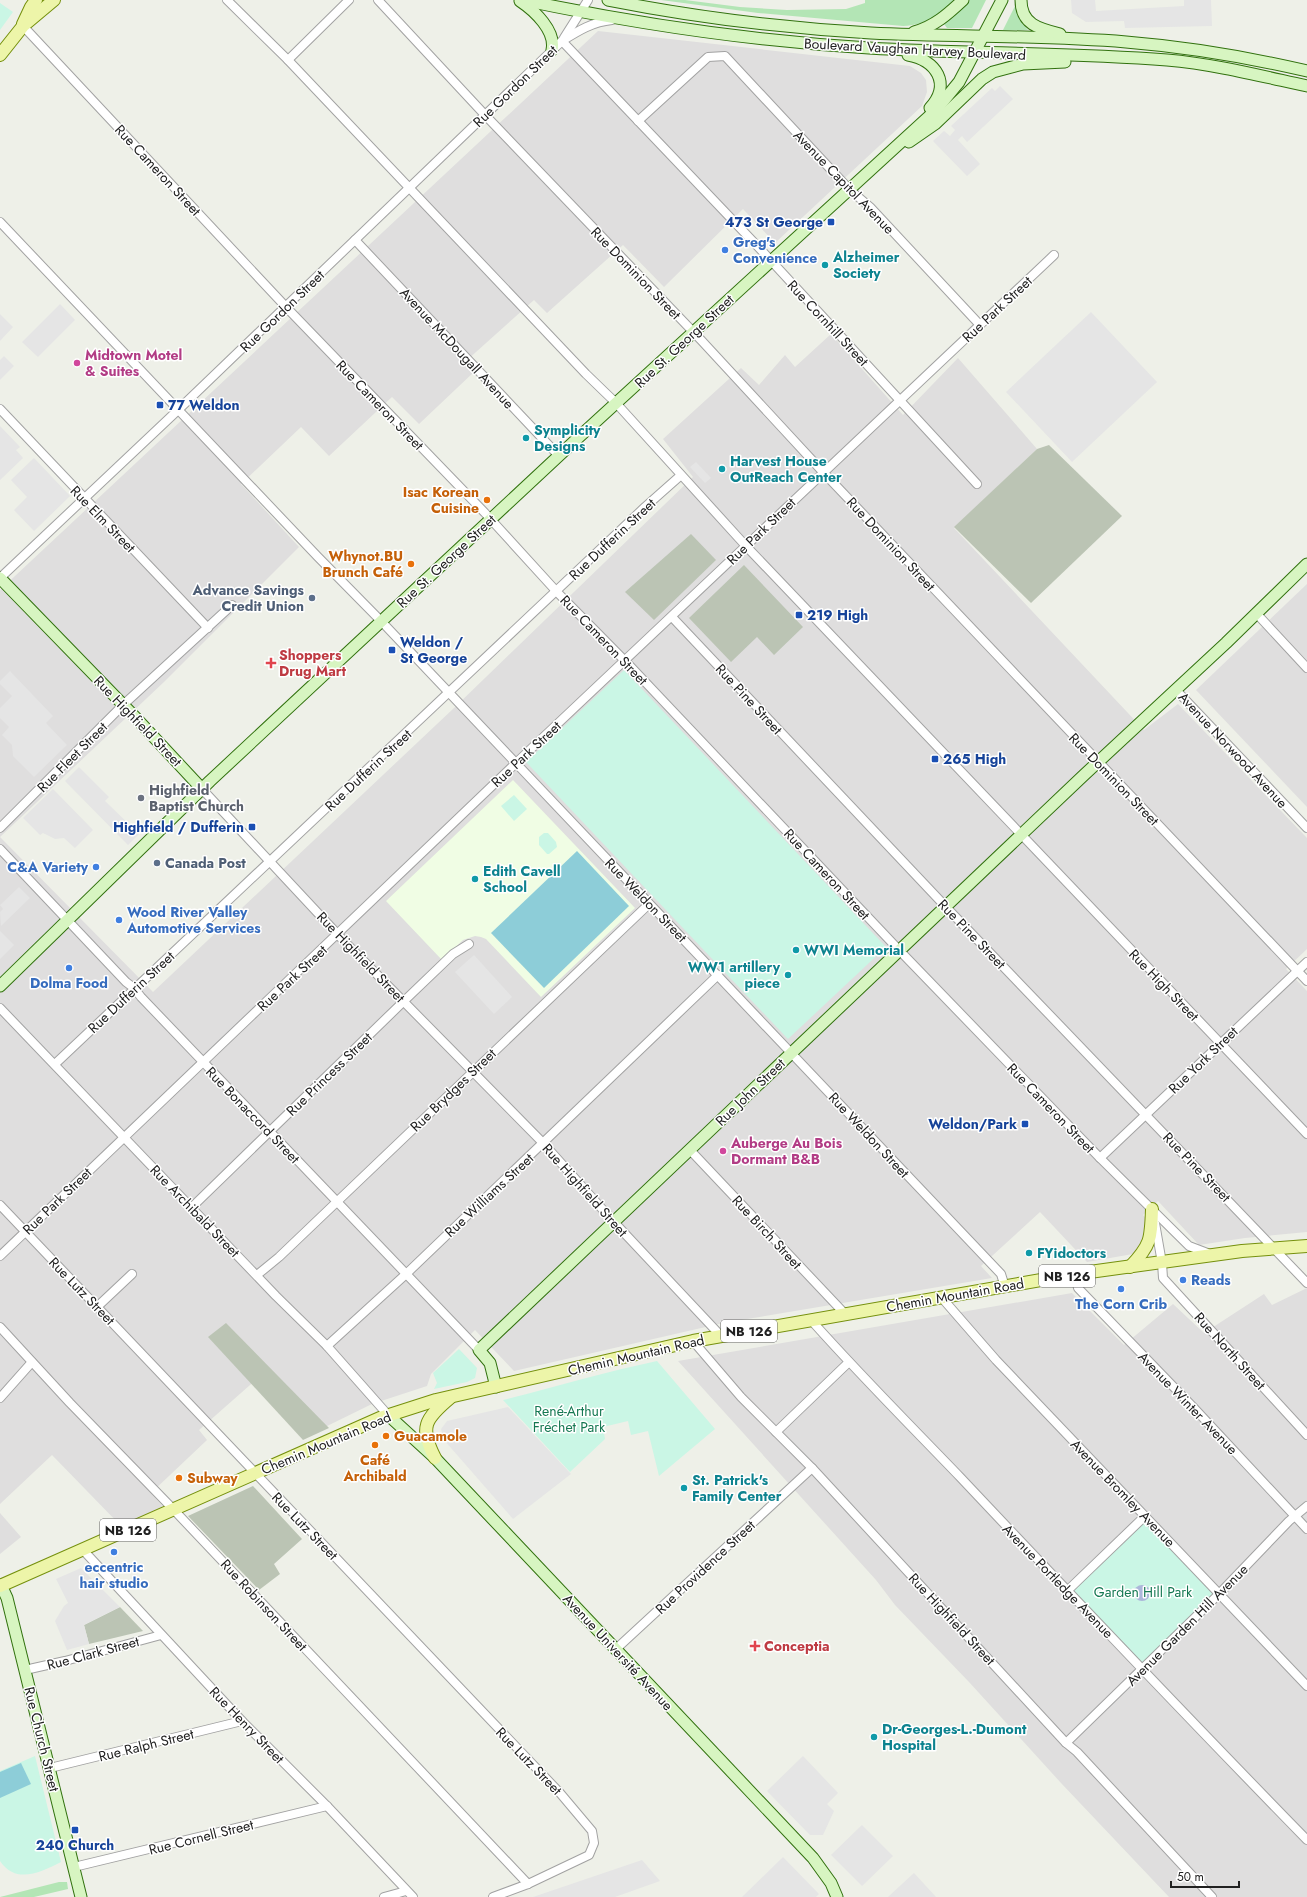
<svg xmlns="http://www.w3.org/2000/svg" width="1307" height="1897" font-family="Jost,sans-serif">
<style>
.residential{fill:#dfdede}
.education{fill:#f0fde4}
.construction{fill:#bbc4b4}
.grass{fill:#b3e5b5}
.park{fill:#caf6e5}
.pitch{fill:#8dcdd8}
.parking{fill:#e5e5e5}
.water{fill:#acb7da}
.lines{fill:none;stroke-linecap:round;stroke-linejoin:round}
.street-casing{stroke:#a2a2a2;stroke-width:10}
.secondary-casing{stroke:#31710e;stroke-width:13}
.primary-casing{stroke:#75900d;stroke-width:14}
.street{stroke:#fff;stroke-width:8}
.secondary{stroke:#d7f5c1;stroke-width:11}
.primary{stroke:#edf5a9;stroke-width:12}
.transit-dot{fill:#1a4fb4;stroke:#fff;stroke-width:1.5}
.shop-dot{fill:#3f7fe0;stroke:#fff;stroke-width:1.5}
.culture-dot{fill:#0f9aa8;stroke:#fff;stroke-width:1.5}
.hotel-dot{fill:#d1479c;stroke:#fff;stroke-width:1.5}
.food-dot{fill:#e8710a;stroke:#fff;stroke-width:1.5}
.service-dot{fill:#5c6f8a;stroke:#fff;stroke-width:1.5}
.health-dot{fill:#e0444e;stroke:#fff;stroke-width:1.5}
.worship-dot{fill:#6b7280;stroke:#fff;stroke-width:1.5}
.labels{text-anchor:middle;stroke-width:3;stroke-linejoin:round;paint-order:stroke}
.shield{fill:#fff;stroke:#646464;stroke-width:1}
.shield-label{font-size:13px;font-weight:bold;fill:#212121}
.street-label{font-size:14px;fill:#212121;stroke:#fff}
.transit-label{font-size:14px;font-weight:bold;fill:#164399;stroke:#fff;text-anchor:start}
.shop-label{font-size:14px;font-weight:bold;fill:#366cbe;stroke:#fff;text-anchor:start}
.culture-label{font-size:14px;font-weight:bold;fill:#0d838f;stroke:#fff;text-anchor:start}
.hotel-label{font-size:14px;font-weight:bold;fill:#b23c85;stroke:#fff;text-anchor:start}
.food-label{font-size:14px;font-weight:bold;fill:#c56008;stroke:#fff;text-anchor:end}
.service-label{font-size:14px;font-weight:bold;fill:#4e5e75;stroke:#fff;text-anchor:end}
.health-label{font-size:14px;font-weight:bold;fill:#be3a42;stroke:#fff;text-anchor:start}
.worship-label{font-size:14px;font-weight:bold;fill:#5b616d;stroke:#fff;text-anchor:start}
.park-label{font-size:14px;fill:#157852;stroke:#fff}
</style>
<rect width="100%" height="100%" fill="#eef0e8"/>
<g class="residential">
<path d="M598,31L910,66L921,73L926,80L927,92L922,106L775,243L743,209L664,287L623,245L547,313L534,300L466,361L475,371L419,424L392,397L329,456L301,427L241,484L299,547L165,681L0,837L153,992L454,708L693,477L663,439L741,368L759,385L785,355L795,367L831,334L903,415L958,358L1037,449L954,528L1144,730L1178,704L1307,838V949L1286,969L1307,991V1232L1245,1238L1199,1245L1158,1201L1143,1215L1149,1221L1143,1244L1133,1254L1087,1262L1040,1212L981,1266L992,1278L723,1323L514,1371L475,1330L431,1374L427,1386L372,1404L323,1428L267,1370L199,1430L207,1440L151,1493L163,1507L122,1527L52,1455L0,1504V590Z"/>
<path d="M1307,584V807L1196,690Z"/>
<path d="M1307,1288V1897H1169L1061,1783L969,1682L895,1605L876,1580L678,1361L1072,1293L1124,1345L1173,1304L1204,1333L1264,1294L1272,1305Z"/>
<path d="M0,1513L21,1537L0,1554Z"/>
</g>
<path class="education" d="M513,780L635,908L541,997L486,939L481,937L475,936L463,940L442,960L386,901Z"/>
<g class="construction">
<path d="M1049,445L1122,516L1031,603L954,527L1037,449Z"/>
<path d="M691,534L716,560L654,620L625,592Z"/>
<path d="M744,565L803,627L774,655L757,637L731,662L689,618Z"/>
<path d="M226,1323L329,1428L303,1440L208,1337Z"/>
<path d="M253,1486L302,1539L274,1564L280,1574L259,1590L188,1516Z"/>
<path d="M120,1607L143,1631L89,1644L84,1625Z"/>
</g>
<g class="grass">
<path d="M661,0H685L740,7L787,10L846,9L865,3V0H954C939,15 926,25 903,26L758,13Z"/>
<path d="M970,0H986L972,28H947L944,24Z"/>
<path d="M1015,6L1020,20L1028,30H1003Z"/>
<path d="M59,1882H67L68,1889L34,1897H0Z"/>
</g>
<g class="park">
<path d="M0,3L13,12L0,30Z"/>
<path d="M624,670L886,947L788,1039L526,762Z"/>
<path d="M514,795L527,809L514,821L501,806Z"/>
<path d="M544,833H548L556,842L557,847L549,854H547L539,845V837Z"/>
<path d="M459,1349L477,1368L475,1378L467,1382L434,1389L437,1383L433,1373Z"/>
<path d="M657,1361L715,1429L659,1476L648,1431L631,1435L628,1421L603,1427L605,1439L570,1472L503,1400C555,1387 605,1372 657,1361Z"/>
<path d="M1145,1516L1219,1594L1143,1668L1067,1591Z"/>
<path d="M35,1756L61,1862C41,1872 16,1885 0,1861V1771Z"/>
</g>
<g class="pitch">
<path d="M577,851L629,906L544,988L491,933Z"/>
<path d="M21,1763L31,1784L0,1798V1772Z"/>
</g>
<g class="parking">
<path d="M1071,0H1095L1096,11L1184,6V0H1211L1212,26L1125,28L1124,21L1086,22L1072,13Z"/>
<path d="M1000,86L1013,99L967,142L962,136L958,140L980,164L967,176L933,141L944,131L950,136L955,130L951,126L992,88L995,91Z"/>
<path d="M60,304L75,320L38,357L22,342Z"/>
<path d="M1091,312L1157,382L1072,462L1006,392Z"/>
<path d="M0,314L13,327L0,341Z"/>
<path d="M4,356L14,366L0,380V360Z"/>
<path d="M0,426L20,447L16,450L23,458L0,480Z"/>
<path d="M34,458L70,496L34,531L14,510L27,497L11,480Z"/>
<path d="M696,462L711,478L705,483L690,467Z"/>
<path d="M10,671L53,716L46,723L67,745L34,777L13,756L12,745L2,735L9,727L0,718V708L12,696L0,684V681Z"/>
<path d="M79,767L109,797L105,801L139,834L128,845L65,781Z"/>
<path d="M53,789L93,830L75,848L64,838L55,839L43,833L40,835L23,818Z"/>
<path d="M19,887L30,898L1,926L0,912L3,909L0,905Z"/>
<path d="M0,931L14,945L0,959Z"/>
<path d="M474,955L512,997L494,1014L455,972Z"/>
<path d="M508,1407L571,1474L513,1519L444,1440L441,1429L447,1421Z"/>
<path d="M81,1568L120,1607L84,1625L89,1644L67,1650L55,1621L64,1606L68,1603L56,1579Z"/>
<path d="M803,1756L838,1793L827,1804L834,1811L823,1835H810L767,1791Z"/>
<path d="M862,1825L893,1856L862,1886L831,1855Z"/>
<path d="M783,1857L819,1894L816,1897H742Z"/>
<path d="M642,1860L660,1881L615,1897H533Z"/>
<path d="M914,1873L936,1897H888Z"/>
</g>
<circle class="water" cx="1142" cy="1593" r="8"/>
<g class="lines">
<g class="street-casing">
<g id="street">
<path d="M227,0L288,60L586,374L616,403L745,545L1307,1134"/>
<path d="M378,0L485,115L701,340L823,472L1307,981"/>
<path d="M23,26L286,307L485,513L557,592L631,667L899,950L1100,1158L1189,1246L1210,1254"/>
<path d="M564,38L588,0"/>
<path d="M562,41L763,252L977,484"/>
<path d="M288,60L349,0"/>
<path d="M638,121L708,57L725,56L850,190L870,207L980,325"/>
<path d="M0,222L318,557L381,621L1001,1274L1005,1287"/>
<path d="M355,240L559,456"/>
<path d="M0,409L208,628"/>
<path d="M0,578L178,410L562,41C578,31 592,22 612,20"/>
<path d="M1256,613L1307,668"/>
<path d="M672,617L946,907L1307,1283"/>
<path d="M1176,690L1307,828"/>
<path d="M202,789L343,940L544,1144L613,1221L721,1336"/>
<path d="M0,828L123,705L232,605"/>
<path d="M0,849L126,982L134,988L141,997L479,1350"/>
<path d="M0,1008L276,1296L327,1346L388,1415"/>
<path d="M55,1064L645,507L680,476"/>
<path d="M690,1150L845,1314"/>
<path d="M1100,1158L1307,962"/>
<path d="M0,1205L560,1793L592,1831L594,1843L589,1855L528,1884L493,1897"/>
<path d="M191,1208L404,1001L453,954L469,944"/>
<path d="M1155,1223L1162,1263L1163,1278L1307,1435"/>
<path d="M0,1256L516,763L1054,255"/>
<path d="M1075,1274L1078,1288L1194,1408L1307,1529"/>
<path d="M257,1275L279,1257L649,904"/>
<path d="M942,1298L996,1360L1307,1686"/>
<path d="M98,1306L132,1274"/>
<path d="M811,1320C859,1374 910,1425 960,1477C1075,1599 1190,1720 1307,1840"/>
<path d="M0,1327L70,1403L173,1509L528,1884"/>
<path d="M693,1341L741,1397L812,1468L1066,1743L1077,1752L1212,1897"/>
<path d="M327,1346L405,1275L718,975"/>
<path d="M0,1398L32,1362"/>
<path d="M776,1432L849,1362"/>
<path d="M83,1550L242,1721L327,1806L413,1897"/>
<path d="M1067,1591L1145,1516"/>
<path d="M616,1649L812,1468"/>
<path d="M25,1670L65,1661L161,1635"/>
<path d="M1066,1743L1219,1594L1289,1521L1307,1506"/>
<path d="M50,1768L242,1721"/>
<path d="M74,1867L327,1806"/>
<path d="M384,1897L406,1891"/>
</g>
</g>
<g class="secondary-casing">
<g id="secondary">
<path d="M523,0C637,24 753,41 869,48C968,54 1068,52 1167,60C1214,64 1261,76 1307,86"/>
<path d="M608,0C694,17 783,28 871,33C956,37 1041,35 1126,42C1187,47 1247,57 1307,71"/>
<path d="M1021,0C1021,25 1040,29 1060,34"/>
<path d="M520,1C535,11 556,31 552,50"/>
<path d="M914,32C935,26 948,14 963,0"/>
<path d="M908,55C936,60 952,84 930,108"/>
<path d="M909,142L935,124L982,79L993,72L1023,64L1065,62"/>
<path d="M0,578L136,718L202,789"/>
<path d="M0,986L210,781L579,437L936,110L959,82L1002,0"/>
<path d="M496,1387L490,1363L479,1350L1084,775L1226,643L1307,564"/>
<path d="M388,1415L435,1458L813,1858L831,1883L837,1897"/>
<path d="M1,1585L7,1598L81,1897"/>
</g>
</g>
<g class="primary-casing">
<g id="primary">
<path d="M23,24L31,7L36,0"/>
<path d="M0,55L23,26L54,0"/>
<path d="M1130,1267C1151,1245 1151,1239 1152,1209"/>
<path d="M435,1458C419,1427 425,1419 450,1398"/>
<path d="M0,1586L380,1418L436,1400L693,1341L1075,1274L1242,1251L1307,1246"/>
</g>
</g>
<use href="#street" class="street"/>
<use href="#secondary" class="secondary"/>
<use href="#primary" class="primary"/>
</g>
<g class="transit-dot">
<rect x="827" y="218" width="8" height="8" rx="2"/>
<rect x="156" y="401" width="8" height="8" rx="2"/>
<rect x="795" y="611" width="8" height="8" rx="2"/>
<rect x="388" y="646" width="8" height="8" rx="2"/>
<rect x="931" y="755" width="8" height="8" rx="2"/>
<rect x="248" y="823" width="8" height="8" rx="2"/>
<rect x="1021" y="1120" width="8" height="8" rx="2"/>
<rect x="71" y="1826" width="8" height="8" rx="2"/>
</g>
<g class="shop-dot">
<circle cx="725" cy="250" r="4"/>
<circle cx="96" cy="867" r="4"/>
<circle cx="119" cy="920" r="4"/>
<circle cx="69" cy="968" r="4"/>
<circle cx="1183" cy="1280" r="4"/>
<circle cx="1121" cy="1289" r="4"/>
<circle cx="114" cy="1552" r="4"/>
</g>
<g class="culture-dot">
<circle cx="825" cy="265" r="4"/>
<circle cx="526" cy="438" r="4"/>
<circle cx="722" cy="469" r="4"/>
<circle cx="475" cy="879" r="4"/>
<circle cx="796" cy="950" r="4"/>
<circle cx="788" cy="975" r="4"/>
<circle cx="1029" cy="1253" r="4"/>
<circle cx="684" cy="1488" r="4"/>
<circle cx="874" cy="1737" r="4"/>
</g>
<g class="hotel-dot">
<circle cx="77" cy="363" r="4"/>
<circle cx="723" cy="1151" r="4"/>
</g>
<g class="food-dot">
<circle cx="487" cy="500" r="4"/>
<circle cx="411" cy="564" r="4"/>
<circle cx="386" cy="1436" r="4"/>
<circle cx="375" cy="1445" r="4"/>
<circle cx="179" cy="1478" r="4"/>
</g>
<g class="service-dot">
<circle cx="312" cy="598" r="4"/>
<circle cx="157" cy="863" r="4"/>
</g>
<g class="health-dot">
<path d="M269 657h4v4h4v4h-4v4h-4v-4h-4v-4h4z"/>
<path d="M753 1640h4v4h4v4h-4v4h-4v-4h-4v-4h4z"/>
</g>
<circle class="worship-dot" cx="141" cy="798" r="4"/>
<g class="labels">
<g class="shield">
<rect x="1039" y="1265" width="56" height="22" rx="3"/>
<rect x="721" y="1320" width="56" height="22" rx="3"/>
<rect x="100" y="1519" width="56" height="22" rx="3"/>
</g>
<g class="shield-label">
<text x="1067" y="1281">NB 126</text>
<text x="749" y="1336">NB 126</text>
<text x="128" y="1535">NB 126</text>
</g>
<g class="street-label">
<text transform="translate(915 49) rotate(3)" y="5">Boulevard Vaughan Harvey Boulevard</text>
<text transform="translate(515 86) rotate(-44)" y="5">Rue Gordon Street</text>
<text transform="translate(158 170) rotate(47)" y="5">Rue Cameron Street</text>
<text transform="translate(844 182) rotate(46)" y="5">Avenue Capitol Avenue</text>
<text transform="translate(636 273) rotate(46)" y="5">Rue Dominion Street</text>
<text transform="translate(997 309) rotate(-43)" y="5">Rue Park Street</text>
<text transform="translate(282 311) rotate(-44)" y="5">Rue Gordon Street</text>
<text transform="translate(828 323) rotate(47)" y="5">Rue Cornhill Street</text>
<text transform="translate(684 341) rotate(-43)" y="5">Rue St. George Street</text>
<text transform="translate(457 348) rotate(47)" y="5">Avenue McDougall Avenue</text>
<text transform="translate(380 405) rotate(46)" y="5">Rue Cameron Street</text>
<text transform="translate(103 519) rotate(46)" y="5">Rue Elm Street</text>
<text transform="translate(761 531) rotate(-44)" y="5">Rue Park Street</text>
<text transform="translate(612 539) rotate(-43)" y="5">Rue Dufferin Street</text>
<text transform="translate(891 544) rotate(47)" y="5">Rue Dominion Street</text>
<text transform="translate(446 561) rotate(-43)" y="5">Rue St. George Street</text>
<text transform="translate(604 640) rotate(46)" y="5">Rue Cameron Street</text>
<text transform="translate(749 699) rotate(47)" y="5">Rue Pine Street</text>
<text transform="translate(138 721) rotate(46)" y="5">Rue Highfield Street</text>
<text transform="translate(1233 750) rotate(47)" y="5">Avenue Norwood Avenue</text>
<text transform="translate(526 754) rotate(-43)" y="5">Rue Park Street</text>
<text transform="translate(72 757) rotate(-45)" y="5">Rue Fleet Street</text>
<text transform="translate(368 770) rotate(-43)" y="5">Rue Dufferin Street</text>
<text transform="translate(1114 779) rotate(46)" y="5">Rue Dominion Street</text>
<text transform="translate(827 874) rotate(47)" y="5">Rue Cameron Street</text>
<text transform="translate(646 900) rotate(46)" y="5">Rue Weldon Street</text>
<text transform="translate(972 934) rotate(46)" y="5">Rue Pine Street</text>
<text transform="translate(361 957) rotate(46)" y="5">Rue Highfield Street</text>
<text transform="translate(292 978) rotate(-43)" y="5">Rue Park Street</text>
<text transform="translate(1164 985) rotate(46)" y="5">Rue High Street</text>
<text transform="translate(131 992) rotate(-43)" y="5">Rue Dufferin Street</text>
<text transform="translate(1203 1060) rotate(-44)" y="5">Rue York Street</text>
<text transform="translate(329 1074) rotate(-44)" y="5">Rue Princess Street</text>
<text transform="translate(453 1090) rotate(-44)" y="5">Rue Brydges Street</text>
<text transform="translate(750 1092) rotate(-44)" y="5">Rue John Street</text>
<text transform="translate(1051 1108) rotate(46)" y="5">Rue Cameron Street</text>
<text transform="translate(253 1115) rotate(46)" y="5">Rue Bonaccord Street</text>
<text transform="translate(869 1135) rotate(47)" y="5">Rue Weldon Street</text>
<text transform="translate(1197 1167) rotate(46)" y="5">Rue Pine Street</text>
<text transform="translate(585 1190) rotate(48)" y="5">Rue Highfield Street</text>
<text transform="translate(489 1195) rotate(-43)" y="5">Rue Williams Street</text>
<text transform="translate(57 1201) rotate(-44)" y="5">Rue Park Street</text>
<text transform="translate(195 1211) rotate(46)" y="5">Rue Archibald Street</text>
<text transform="translate(767 1232) rotate(47)" y="5">Rue Birch Street</text>
<text transform="translate(82 1291) rotate(46)" y="5">Rue Lutz Street</text>
<text transform="translate(955 1295) rotate(-10)" y="5">Chemin Mountain Road</text>
<text transform="translate(1230 1351) rotate(48)" y="5">Rue North Street</text>
<text transform="translate(636 1355) rotate(-13)" y="5">Chemin Mountain Road</text>
<text transform="translate(1188 1403) rotate(46)" y="5">Avenue Winter Avenue</text>
<text transform="translate(326 1443) rotate(-23)" y="5">Chemin Mountain Road</text>
<text transform="translate(1123 1493) rotate(46)" y="5">Avenue Bromley Avenue</text>
<text transform="translate(305 1526) rotate(46)" y="5">Rue Lutz Street</text>
<text transform="translate(705 1567) rotate(-43)" y="5">Rue Providence Street</text>
<text transform="translate(1058 1581) rotate(46)" y="5">Avenue Portledge Avenue</text>
<text transform="translate(264 1605) rotate(47)" y="5">Rue Robinson Street</text>
<text transform="translate(952 1619) rotate(47)" y="5">Rue Highfield Street</text>
<text transform="translate(1187 1625) rotate(-45)" y="5">Avenue Garden Hill Avenue</text>
<text transform="translate(618 1652) rotate(47)" y="5">Avenue Université Avenue</text>
<text transform="translate(93 1653) rotate(-15)" y="5">Rue Clark Street</text>
<text transform="translate(247 1725) rotate(46)" y="5">Rue Henry Street</text>
<text transform="translate(42 1739) rotate(76)" y="5">Rue Church Street</text>
<text transform="translate(146 1745) rotate(-14)" y="5">Rue Ralph Street</text>
<text transform="translate(529 1761) rotate(46)" y="5">Rue Lutz Street</text>
<text transform="translate(201 1837) rotate(-14)" y="5">Rue Cornell Street</text>
</g>
<g class="transit-label">
<text x="823" y="227" text-anchor="end">473 St George</text>
<text x="168" y="410">77 Weldon</text>
<text x="807" y="620">219 High</text>
<text x="400" y="647">Weldon /<tspan x="400" dy="16">St George</tspan></text>
<text x="943" y="764">265 High</text>
<text x="244" y="832" text-anchor="end">Highfield / Dufferin</text>
<text x="1017" y="1129" text-anchor="end">Weldon/Park</text>
<text x="75" y="1850" text-anchor="middle">240 Church</text>
</g>
<g class="shop-label">
<text x="733" y="247">Greg's<tspan x="733" dy="16">Convenience</tspan></text>
<text x="88" y="872" text-anchor="end">C&amp;A Variety</text>
<text x="127" y="917">Wood River Valley<tspan x="127" dy="16">Automotive Services</tspan></text>
<text x="69" y="988" text-anchor="middle">Dolma Food</text>
<text x="1191" y="1285">Reads</text>
<text x="1121" y="1309" text-anchor="middle">The Corn Crib</text>
<text x="114" y="1572" text-anchor="middle">eccentric<tspan x="114" dy="16">hair studio</tspan></text>
</g>
<g class="culture-label">
<text x="833" y="262">Alzheimer<tspan x="833" dy="16">Society</tspan></text>
<text x="534" y="435">Symplicity<tspan x="534" dy="16">Designs</tspan></text>
<text x="730" y="466">Harvest House<tspan x="730" dy="16">OutReach Center</tspan></text>
<text x="483" y="876">Edith Cavell<tspan x="483" dy="16">School</tspan></text>
<text x="804" y="955">WWI Memorial</text>
<text x="780" y="972" text-anchor="end">WW1 artillery<tspan x="780" dy="16">piece</tspan></text>
<text x="1037" y="1258">FYidoctors</text>
<text x="692" y="1485">St. Patrick's<tspan x="692" dy="16">Family Center</tspan></text>
<text x="882" y="1734">Dr-Georges-L.-Dumont<tspan x="882" dy="16">Hospital</tspan></text>
</g>
<g class="hotel-label">
<text x="85" y="360">Midtown Motel<tspan x="85" dy="16">&amp; Suites</tspan></text>
<text x="731" y="1148">Auberge Au Bois<tspan x="731" dy="16">Dormant B&amp;B</tspan></text>
</g>
<g class="food-label">
<text x="479" y="497">Isac Korean<tspan x="479" dy="16">Cuisine</tspan></text>
<text x="403" y="561">Whynot.BU<tspan x="403" dy="16">Brunch Café</tspan></text>
<text x="394" y="1441" text-anchor="start">Guacamole</text>
<text x="375" y="1465" text-anchor="middle">Café<tspan x="375" dy="16">Archibald</tspan></text>
<text x="187" y="1483" text-anchor="start">Subway</text>
</g>
<g class="service-label">
<text x="304" y="595">Advance Savings<tspan x="304" dy="16">Credit Union</tspan></text>
<text x="165" y="868" text-anchor="start">Canada Post</text>
</g>
<g class="health-label">
<text x="279" y="660">Shoppers<tspan x="279" dy="16">Drug Mart</tspan></text>
<text x="764" y="1651">Conceptia</text>
</g>
<g class="worship-label">
<text x="149" y="795">Highfield<tspan x="149" dy="16">Baptist Church</tspan></text>
</g>
<g class="park-label">
<text x="569" y="1416">René-Arthur<tspan x="569" dy="16">Fréchet Park</tspan></text>
<text x="1143" y="1597">Garden Hill Park</text>
</g>
</g>
<path d="M1171 1881v6h68v-6" fill="none" stroke="#212121" stroke-width="2"/>
<text x="1177" y="1881" font-size="12" fill="#212121" stroke="#ffffff" stroke-width="3" paint-order="stroke">50 m</text>
</svg>
